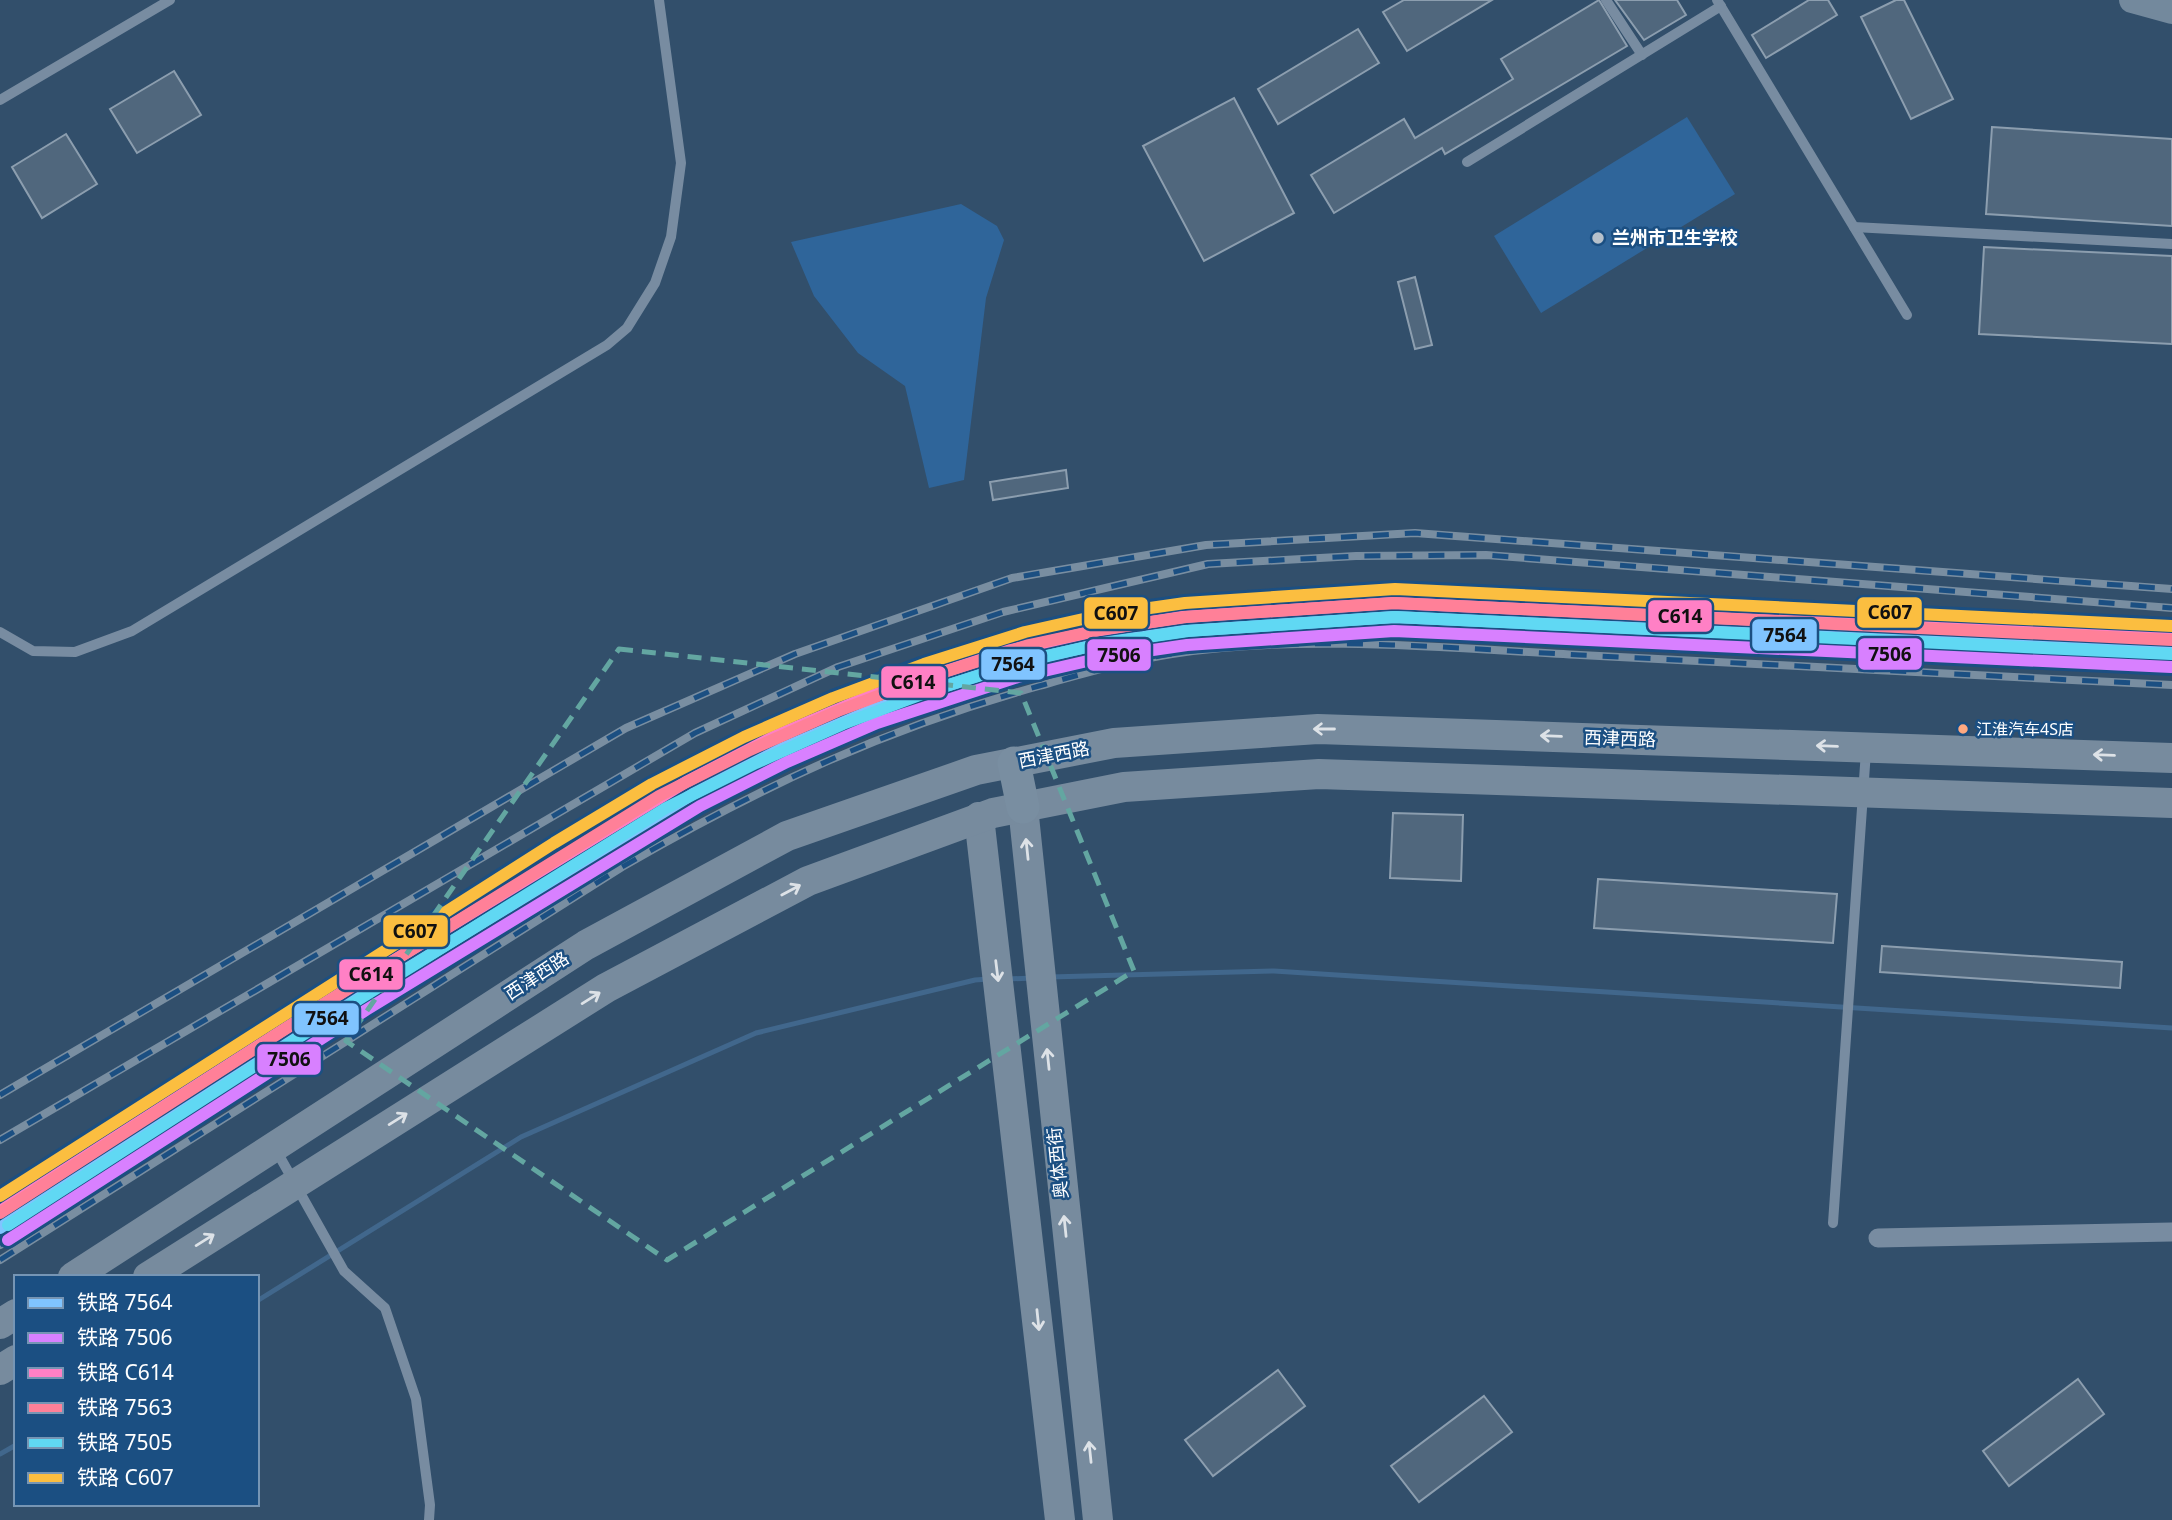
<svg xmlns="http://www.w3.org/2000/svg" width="2172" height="1520" font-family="'Noto Sans','Noto Sans SC',sans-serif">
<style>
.green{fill:#2f659a}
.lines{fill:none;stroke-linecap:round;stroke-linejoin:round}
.stream{stroke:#41678c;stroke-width:5}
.building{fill:#50677d;stroke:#8c9eaf;stroke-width:2}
.lane{stroke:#788ca1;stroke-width:10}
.street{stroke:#788ca1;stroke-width:19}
.secondary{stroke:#73899d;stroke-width:26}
.primary{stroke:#778b9e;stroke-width:30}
.highway{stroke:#798ea1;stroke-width:33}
.rail-casing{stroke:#798ea1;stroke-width:8}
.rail{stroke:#1b4f82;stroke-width:5;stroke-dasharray:16;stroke-linecap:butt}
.rail-1-casing{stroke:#1b4f82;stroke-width:18}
.rail-2-casing{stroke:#1b4f82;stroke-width:18}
.rail-3-casing{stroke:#1b4f82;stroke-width:18}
.rail-4-casing{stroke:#1b4f82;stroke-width:18}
.rail-5-casing{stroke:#1b4f82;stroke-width:18}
.rail-6-casing{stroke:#1b4f82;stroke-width:18}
.rail-1{stroke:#80c4ff;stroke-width:12}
.rail-2{stroke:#d880ff;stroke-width:12}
.rail-3{stroke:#ff80c5;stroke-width:12}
.rail-4{stroke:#ff8098;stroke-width:12}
.rail-5{stroke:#60d8f3;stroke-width:12}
.rail-6{stroke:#fbbe40;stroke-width:12}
.oneway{stroke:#dde2e7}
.marked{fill:none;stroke:#63a6a1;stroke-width:5;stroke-dasharray:14 9;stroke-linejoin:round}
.poi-dot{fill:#b7c1cb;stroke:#1b4f82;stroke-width:2.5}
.bus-dot{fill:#ffa980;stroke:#1b4f82;stroke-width:2.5}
.labels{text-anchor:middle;stroke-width:5;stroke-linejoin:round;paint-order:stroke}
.bus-label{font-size:16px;fill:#fff;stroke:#1b4f82;text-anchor:start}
.poi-label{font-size:18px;font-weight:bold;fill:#fff;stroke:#1b4f82;text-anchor:start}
.street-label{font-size:18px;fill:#fff;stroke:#1b4f82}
.line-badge{stroke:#1b4f82;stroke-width:2.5}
.pale-badge-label{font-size:19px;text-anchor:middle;font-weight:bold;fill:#111}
</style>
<rect width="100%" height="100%" fill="#324f6b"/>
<g class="green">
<path d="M1687,117L1735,194L1541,313L1494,236Z"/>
<path d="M961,204L997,226L1004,240L986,298L964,480L929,488L905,386L858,353L814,296L791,242Z"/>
</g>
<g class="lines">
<g class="stream">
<path d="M1050,977L1274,971L2172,1028"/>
<path d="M1008,979L1033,978"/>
<path d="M257,1301L521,1137L756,1033L975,980L988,979"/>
<path d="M0,1454L16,1445"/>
</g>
</g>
<g class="building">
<path d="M1404,0H1492L1407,51L1383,12Z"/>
<path d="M1599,0L1627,46L1445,154L1442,148L1334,213L1311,175L1404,119L1415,138L1513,79L1501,59Z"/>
<path d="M1615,0H1677L1686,15L1644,40Z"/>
<path d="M1809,0H1828L1837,15L1766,58L1752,35Z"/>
<path d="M1896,0H1904L1953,99L1911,119L1861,17Z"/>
<path d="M1358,29L1379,63L1278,124L1258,89Z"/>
<path d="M174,71L201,115L137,153L110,109Z"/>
<path d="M1234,98L1294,213L1204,261L1143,146Z"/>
<path d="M1992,127L2172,139V226L1986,214Z"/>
<path d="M66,134L97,184L42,218L12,167Z"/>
<path d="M1984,247L2172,256V344L1979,334Z"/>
<path d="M1415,277L1432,345L1415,349L1398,282Z"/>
<path d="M1066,470L1068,488L993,500L990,482Z"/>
<path d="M1393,813L1463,815L1461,881L1390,878Z"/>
<path d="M1598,879L1837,894L1833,943L1594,928Z"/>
<path d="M1882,946L2122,962L2120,988L1880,972Z"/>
<path d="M1278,1370L1305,1406L1213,1476L1185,1440Z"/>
<path d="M2078,1379L2104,1414L2009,1486L1983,1451Z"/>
<path d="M1484,1396L1512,1432L1419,1502L1391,1466Z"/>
</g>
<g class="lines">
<g class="lane">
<path d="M1606,0L1642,55"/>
<path d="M1717,0L1907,315"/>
<path d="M0,100L170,0"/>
<path d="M1467,162L1721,6"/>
<path d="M1854,227L2172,244"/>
<path d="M0,632L33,651L75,652L132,631L607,345L627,328L655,283L671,237L681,163L659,0"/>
<path d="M276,1150L344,1271L385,1308L416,1399L430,1505L429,1520"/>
<path d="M1833,1223L1866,751"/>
</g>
<path class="street" d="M1878,1238L2172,1232"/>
<path class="secondary" d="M2132,0L2172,11"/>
<g class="primary">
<path d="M1023,807L1098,1520"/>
<path d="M979,817L1060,1520"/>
<path d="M73,1277L586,945L787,836L976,770L1114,743L1318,729L2172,758"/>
<path d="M148,1277L606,988L808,881L993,813L1124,787L1319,774L2172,803"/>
<path d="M0,1324L16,1314"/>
<path d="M0,1370L16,1360"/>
</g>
<path class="highway" d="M1014,763L1023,807"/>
<g class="rail-casing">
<g id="rail">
<path d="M1207,641L1281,634L1456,633L2172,671"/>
<path d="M0,1095L626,728L795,654L1012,578L1206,545L1415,533L2172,589"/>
<path d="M0,1140L695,733L838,667L1003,612L1208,564L1356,556L1486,555L2172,608"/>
<path d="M0,1245L614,856C699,809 784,765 873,728C935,702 999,686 1062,669"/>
<path d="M0,1260L622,867C760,787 884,729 1039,686C1082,674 1127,661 1172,654C1301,634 1449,648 1580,655C1777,665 1975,675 2172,685"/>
</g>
</g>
<use href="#rail" class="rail"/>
<g class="rail-1-casing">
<path id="rail-1" d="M0,1228L359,998L693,794L781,749L872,710L1014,664L1103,643L1185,631L1394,617L2172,653"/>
</g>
<g class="rail-2-casing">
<path id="rail-2" d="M8,1240L366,1010L700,806L787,762L877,723L1018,677L1105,657L1187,645L1394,631L2171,667"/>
</g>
<g class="rail-3-casing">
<path id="rail-3" d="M0,1211L352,986L686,782L775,736L867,697L1011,650L1100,630L1183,617L1393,603L2172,639"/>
</g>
<g class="rail-4-casing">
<path id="rail-4" d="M0,1213L324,1004L659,796L750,750L838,711L928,677L1029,645L1104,629L1186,617L1395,603L2172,640"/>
</g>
<g class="rail-5-casing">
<path id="rail-5" d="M8,1225L332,1016L666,808L756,763L843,724L933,690L1032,659L1106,643L1188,631L1395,617L2171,654"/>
</g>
<g class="rail-6-casing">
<path id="rail-6" d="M0,1196L554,843L652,784L744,737L833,698L924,664L1025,632L1101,615L1185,603L1395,589L2172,626"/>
</g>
<use href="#rail-1" class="rail-1"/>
<use href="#rail-2" class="rail-2"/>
<use href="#rail-3" class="rail-3"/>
<use href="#rail-4" class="rail-4"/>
<use href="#rail-5" class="rail-5"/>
<use href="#rail-6" class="rail-6"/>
</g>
<defs><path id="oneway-shaft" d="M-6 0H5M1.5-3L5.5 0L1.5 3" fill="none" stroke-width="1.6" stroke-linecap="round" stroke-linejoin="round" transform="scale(1.75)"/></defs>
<g class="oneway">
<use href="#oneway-shaft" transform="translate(1324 729) rotate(-180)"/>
<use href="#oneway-shaft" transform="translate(1551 736) rotate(-178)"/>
<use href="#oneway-shaft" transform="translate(1827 746) rotate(-178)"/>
<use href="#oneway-shaft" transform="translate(2104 755) rotate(-178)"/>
<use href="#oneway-shaft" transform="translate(1027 849) rotate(-96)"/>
<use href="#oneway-shaft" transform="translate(791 890) rotate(-28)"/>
<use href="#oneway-shaft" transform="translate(997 971) rotate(83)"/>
<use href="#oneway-shaft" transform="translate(591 998) rotate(-32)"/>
<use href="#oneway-shaft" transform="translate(1048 1059) rotate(-96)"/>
<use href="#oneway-shaft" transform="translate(398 1119) rotate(-32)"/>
<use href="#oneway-shaft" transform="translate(1065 1226) rotate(-96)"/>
<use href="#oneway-shaft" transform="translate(205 1240) rotate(-32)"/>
<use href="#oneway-shaft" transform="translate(1038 1320) rotate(84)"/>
<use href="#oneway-shaft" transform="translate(1090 1452) rotate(-96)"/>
</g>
<path class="marked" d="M619,649L1021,693L1134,971L667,1260L346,1041Z"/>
<circle class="poi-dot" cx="1598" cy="238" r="7"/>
<circle class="bus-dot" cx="1963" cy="729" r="6"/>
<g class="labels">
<g class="bus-label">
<text x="1976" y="735">江淮汽车4S店</text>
</g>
<g class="poi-label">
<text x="1612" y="244">兰州市卫生学校</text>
</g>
<g class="street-label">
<text transform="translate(1620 739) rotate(2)" y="6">西津西路</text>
<text transform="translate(1054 755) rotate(-11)" y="6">西津西路</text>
<text transform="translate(537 976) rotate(-33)" y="6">西津西路</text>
<text transform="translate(1058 1163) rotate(-96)" y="6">奥体西街</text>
</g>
</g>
<g class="line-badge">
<rect x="1856" y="596" width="67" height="33" rx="7" fill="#fbbe40"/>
<rect x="1083" y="596" width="66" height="34" rx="7" fill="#fbbe40"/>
<rect x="1647" y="599" width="66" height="34" rx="7" fill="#ff80c5"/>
<rect x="1751" y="618" width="67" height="34" rx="7" fill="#80c4ff"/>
<rect x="1857" y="637" width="66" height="34" rx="7" fill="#d880ff"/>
<rect x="1086" y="638" width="66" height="34" rx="7" fill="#d880ff"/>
<rect x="980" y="648" width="66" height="33" rx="7" fill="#80c4ff"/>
<rect x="880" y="665" width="67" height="34" rx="7" fill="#ff80c5"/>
<rect x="382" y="914" width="67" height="34" rx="7" fill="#fbbe40"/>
<rect x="338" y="958" width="66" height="33" rx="7" fill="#ff80c5"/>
<rect x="293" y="1002" width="67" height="34" rx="7" fill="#80c4ff"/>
<rect x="256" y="1043" width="66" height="33" rx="7" fill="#d880ff"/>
</g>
<g class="pale-badge-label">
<text x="1890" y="619">C607</text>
<text x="1116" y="620">C607</text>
<text x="1680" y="623">C614</text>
<text x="1785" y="642">7564</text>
<text x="1890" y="661">7506</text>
<text x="1119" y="662">7506</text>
<text x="1013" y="671">7564</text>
<text x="913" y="689">C614</text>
<text x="415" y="938">C607</text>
<text x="371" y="981">C614</text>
<text x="327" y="1025">7564</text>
<text x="289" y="1066">7506</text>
</g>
<rect x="14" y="1275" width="245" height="231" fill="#1b4f82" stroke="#7695b4" stroke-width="2"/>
<rect x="28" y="1298" width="35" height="10" fill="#80c4ff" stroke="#7695b4" stroke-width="2"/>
<text x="77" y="1310" font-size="21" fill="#ffffff">铁路 7564</text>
<rect x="28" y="1333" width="35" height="10" fill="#d880ff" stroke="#7695b4" stroke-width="2"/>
<text x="77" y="1345" font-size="21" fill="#ffffff">铁路 7506</text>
<rect x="28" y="1368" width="35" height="10" fill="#ff80c5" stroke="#7695b4" stroke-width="2"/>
<text x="77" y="1380" font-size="21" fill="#ffffff">铁路 C614</text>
<rect x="28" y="1403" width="35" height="10" fill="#ff8098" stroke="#7695b4" stroke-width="2"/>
<text x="77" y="1415" font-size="21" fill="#ffffff">铁路 7563</text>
<rect x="28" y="1438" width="35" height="10" fill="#60d8f3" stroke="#7695b4" stroke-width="2"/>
<text x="77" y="1450" font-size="21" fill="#ffffff">铁路 7505</text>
<rect x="28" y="1473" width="35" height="10" fill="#fbbe40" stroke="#7695b4" stroke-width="2"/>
<text x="77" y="1485" font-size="21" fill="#ffffff">铁路 C607</text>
</svg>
